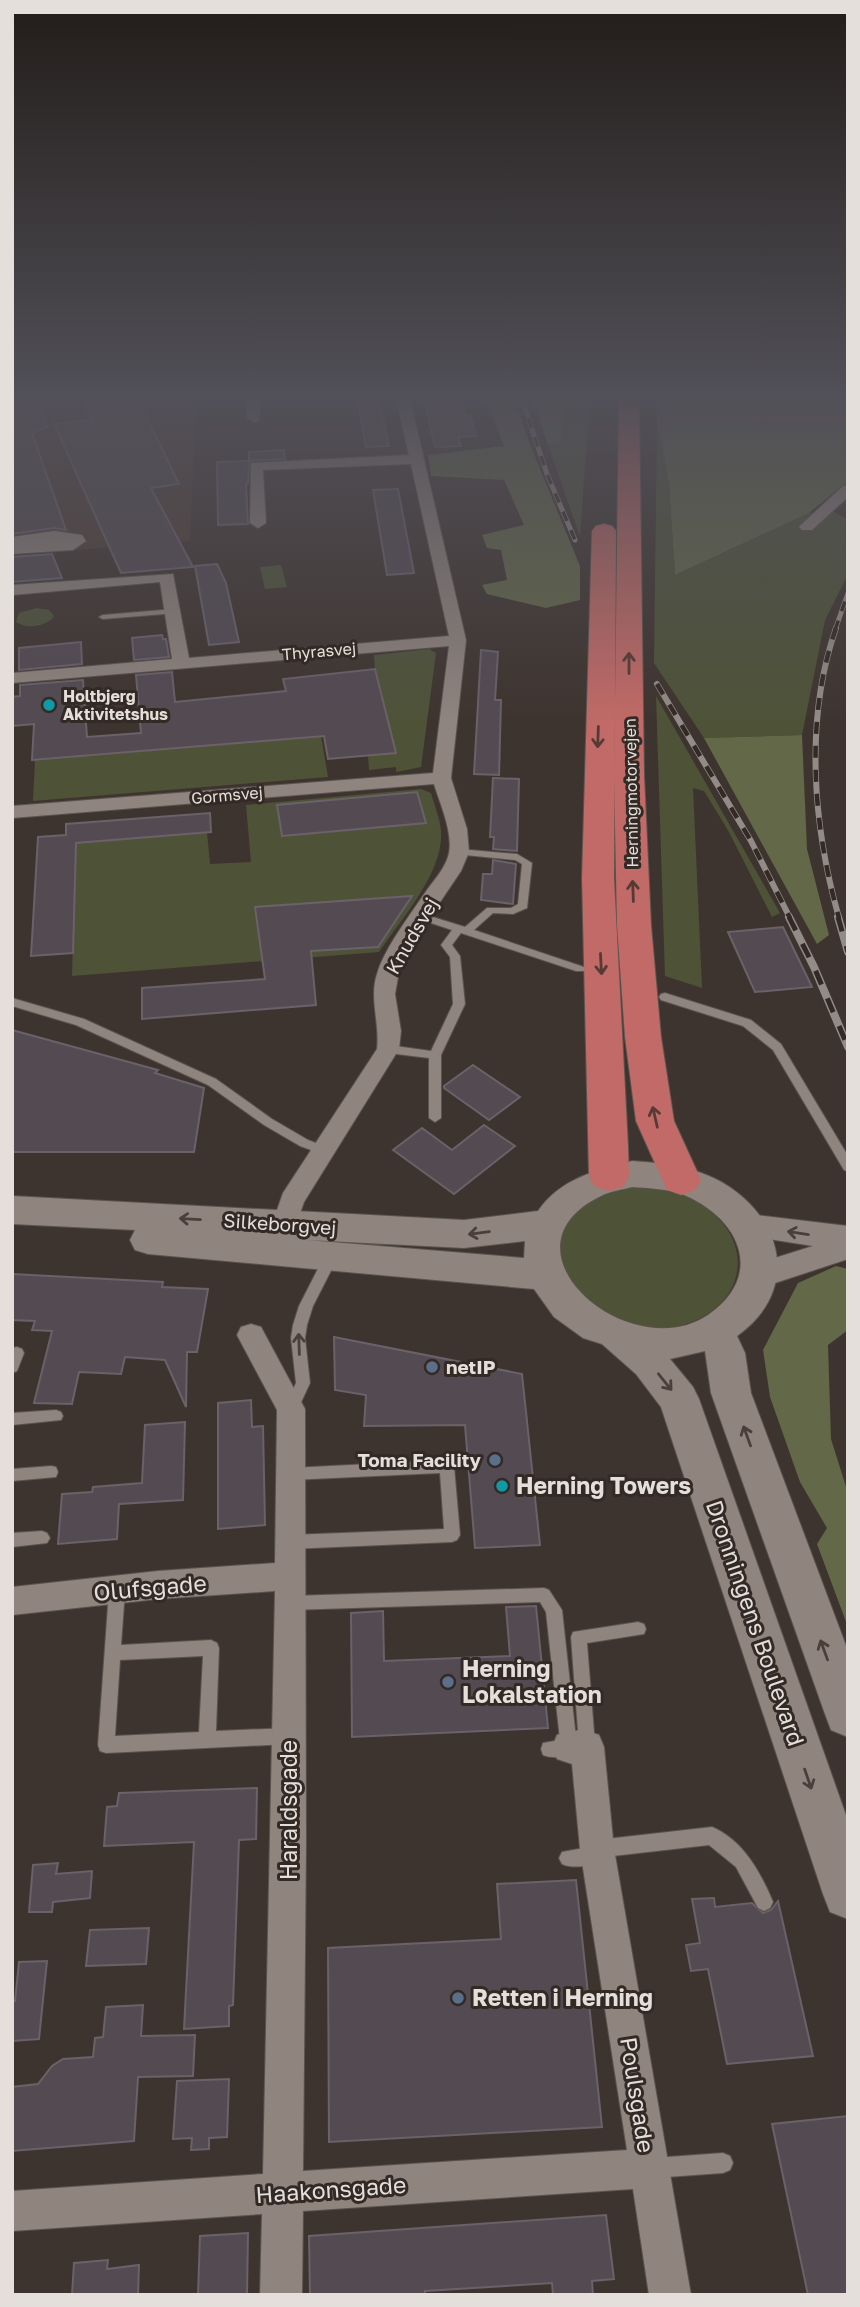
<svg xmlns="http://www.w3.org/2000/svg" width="860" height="2307" font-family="'Golos Text',sans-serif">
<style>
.built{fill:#4d3d35}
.green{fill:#4e5338}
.forest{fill:#626848}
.building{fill:#534a52;stroke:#6a6169;stroke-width:2}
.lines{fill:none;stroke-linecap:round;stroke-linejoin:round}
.service-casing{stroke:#5a534e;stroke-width:2}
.minor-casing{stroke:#5a534e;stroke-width:2}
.tertiary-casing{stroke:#5a534e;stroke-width:2}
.secondary-casing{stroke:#5a534e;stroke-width:2}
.motorway-casing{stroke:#5a534e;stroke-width:2}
.service{fill:#8f847e;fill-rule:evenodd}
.minor{fill:#8f847e;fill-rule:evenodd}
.tertiary{fill:#8f847e;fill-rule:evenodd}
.secondary{fill:#8f847e;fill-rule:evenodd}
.motorway{fill:#c16a67;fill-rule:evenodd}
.rail-far2-casing{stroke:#938b87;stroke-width:5}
.rail-far1-casing{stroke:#938b87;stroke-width:6}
.rail-casing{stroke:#938b87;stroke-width:8}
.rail-far2{stroke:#332a25;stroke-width:3.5;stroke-dasharray:10;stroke-linecap:butt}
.rail-far1{stroke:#332a25;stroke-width:4.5;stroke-dasharray:12;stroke-linecap:butt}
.rail{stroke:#332a25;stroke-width:5;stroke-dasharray:15;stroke-linecap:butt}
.oneway{stroke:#563a36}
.oneway2{stroke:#4a403b}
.culture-dot{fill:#0f9aa8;stroke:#332a25;stroke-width:2.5}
.service-dot{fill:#5c6f8a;stroke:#332a25;stroke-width:2.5}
.labels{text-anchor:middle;stroke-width:6;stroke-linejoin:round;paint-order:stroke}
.far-street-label{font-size:16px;fill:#e5dfdb;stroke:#332a25}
.far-poi-label{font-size:16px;font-weight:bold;fill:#e5dfdb;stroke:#332a25;text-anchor:start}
.street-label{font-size:19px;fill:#e5dfdb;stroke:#332a25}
.poi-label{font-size:19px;font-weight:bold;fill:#e5dfdb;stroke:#332a25;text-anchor:start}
.near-poi-label{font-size:23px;font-weight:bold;fill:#e5dfdb;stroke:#332a25;text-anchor:start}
.near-street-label{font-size:23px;fill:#e5dfdb;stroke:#332a25}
</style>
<rect width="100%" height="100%" fill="#3e342f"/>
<path class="built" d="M12,399H196L190,541L12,555Z"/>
<g class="green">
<path d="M565,399H590L580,536L548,445L561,442Z"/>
<path d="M657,420L669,484L675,575L809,513L834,512L848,520V574L825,620L802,735L704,738L654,663Z"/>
<path d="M281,565L287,587L265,589L260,567Z"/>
<path d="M37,608L49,610L54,616L52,619C41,627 27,629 16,622L19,613Z"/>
<path d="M429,649L436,653L421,767L396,772V767L369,770L368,756L395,753L375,669L374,655Z"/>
<path d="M656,696L780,913L772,917L729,832L704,791L693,788L702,988L665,976Z"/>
<path d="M321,736L328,777L33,801L35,762L32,760Z"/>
<path d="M421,789L431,793C434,805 440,818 441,831C444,872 401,919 379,952L72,976L76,843L207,833L210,864L251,862L246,805Z"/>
<path d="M639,1186C662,1189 686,1193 705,1207C765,1251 737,1318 669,1328C652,1330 632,1330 616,1324C599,1317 575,1293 561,1281L558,1226L605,1190Z"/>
</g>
<g class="forest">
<path d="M486,399H515L529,442L580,566V600L546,608L487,594L482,585L507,580L501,550L487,548L482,535L524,525L504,480L431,476L428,455L504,446Z"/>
<path d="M532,399H565L561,442L548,445Z"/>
<path d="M657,399H848V481L809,513L675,575L669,484L657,420Z"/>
<path d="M802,735L807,849L829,935L817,944L704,738Z"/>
<path d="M836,1266L848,1269V1330L828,1345L831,1439L848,1493V1627L817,1544L827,1528L800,1482L770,1397L763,1350L798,1283Z"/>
</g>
<g class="building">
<path d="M12,399H38L48,427L32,433L66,530L54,528L12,534Z"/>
<path d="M83,399H138L179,484L151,488L193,567L121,573L54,424L92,420Z"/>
<path d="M357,399H379L389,446L366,447Z"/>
<path d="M460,399L465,416H470L476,436L458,437L461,446L435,447L424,400Z"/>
<path d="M284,450L285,459L249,461L248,483L246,484L248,524L218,525L217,462L249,461V452Z"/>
<path d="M398,489L414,573L387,575L373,490Z"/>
<path d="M52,554L62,578L12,582V557Z"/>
<path d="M217,564L226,583L239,642L209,645L195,566Z"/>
<path d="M162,635L163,639H166L169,657L134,660L132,638Z"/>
<path d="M81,642L82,664L19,670V648Z"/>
<path d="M481,650L498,652L495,700H501L499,775L474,774Z"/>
<path d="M375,669L396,753L328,759L324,736L32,760L34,724L12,726V697L20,696V685L83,680L87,737L141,733L136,675L172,672L175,702L286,691L283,679Z"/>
<path d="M493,778L519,779L517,851L493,849L494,837H490Z"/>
<path d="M417,792L426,823L282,836L277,805Z"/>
<path d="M210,813L211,832L76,843L73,953L31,956L38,837L66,835V824Z"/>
<path d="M493,860L516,864L513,904L481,900L483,874H492Z"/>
<path d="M412,896L378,947L311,951L316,1005L142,1019V988L265,979L255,907Z"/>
<path d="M783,927L812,987L755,992L728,932Z"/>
<path d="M12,1030L158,1070L155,1073L204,1088L194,1152H12Z"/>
<path d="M473,1065L520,1097L489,1120L444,1088V1086Z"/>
<path d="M484,1125L515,1146L454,1194L393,1150L422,1128L452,1150Z"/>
<path d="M12,1274L163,1282L162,1287L208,1289L197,1352H187L186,1407L165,1360L125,1357L121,1374L79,1372L72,1404L34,1403L52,1331L32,1330L35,1321L12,1320Z"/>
<path d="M334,1337L522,1374L540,1545L475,1548L465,1425L364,1426L366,1395L335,1390Z"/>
<path d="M251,1400L252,1427L263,1426L265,1525L218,1529V1403Z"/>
<path d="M185,1422L183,1500L119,1504L117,1539L58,1544L62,1494L92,1492L93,1487L142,1483L145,1425Z"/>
<path d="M536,1606L548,1728L352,1737L351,1613L383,1611L384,1661L510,1656L506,1607Z"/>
<path d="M257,1788L256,1839L239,1840L233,2005L229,2006V2026L184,2029L194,1842L104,1846L107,1807L117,1806L119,1793Z"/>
<path d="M58,1863L56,1874L92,1871L90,1898L53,1902L52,1912H29L33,1865Z"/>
<path d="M576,1880L602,2127L329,2142L328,1948L501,1939L497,1884Z"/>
<path d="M714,1898L715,1907L752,1903L763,1913L771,1910L778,1901L813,2056L727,2064L708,1969L691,1971L686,1945L700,1943L692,1899Z"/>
<path d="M149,1928L146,1964L86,1966L90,1930Z"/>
<path d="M47,1961L39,2039L12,2041V2002L15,2001L19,1962Z"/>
<path d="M143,2005L141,2036L195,2035L193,2076L138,2077L134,2141L12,2151V2087L38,2084L52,2066L63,2059L93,2057L95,2038L103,2037L106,2007Z"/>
<path d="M229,2079L227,2137L209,2138V2149L191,2150L192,2138L173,2139L177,2081Z"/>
<path d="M848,2116V2295H808L772,2124Z"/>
<path d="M606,2215L614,2279L592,2281L593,2295H553L552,2283L425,2291V2295H310L309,2236Z"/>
<path d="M248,2233L247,2295H198L200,2236Z"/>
<path d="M108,2260L107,2269L139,2265L138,2295H72L74,2263Z"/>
</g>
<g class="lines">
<g class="service-casing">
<g id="service">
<path d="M174,609L178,611L177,613L103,619L99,617L103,615Z"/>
<path d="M459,849L517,854L532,863L527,908L513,914L493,913L474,930L584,967L585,969L584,971H576L461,933L452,945L460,956L465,1004L441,1055V1118L435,1122L429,1118V1058L388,1053L382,1049L388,1045L431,1051L453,1004L450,957L441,945L452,930L416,918L415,916L420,913L465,927L487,908H511L518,904L522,864L515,860L455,854V850Z"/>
<path d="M665,993L751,1020L781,1044L848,1156V1171L844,1170L773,1050L743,1026L661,1000L659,997L661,994Z"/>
<path d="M12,998L84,1019L216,1079L272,1119L308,1140L326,1147L328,1150L322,1154L300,1146L264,1125L208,1085L76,1025L12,1006Z"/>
<path d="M332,1250L337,1251L339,1255L313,1306L307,1325L305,1338L310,1383L296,1413L291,1415L286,1413L284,1409L296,1383L291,1338L293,1325L299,1306L325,1255L327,1251Z"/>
<path d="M17,1347L22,1349L24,1353L17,1371L12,1373V1348Z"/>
<path d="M56,1410L61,1412L63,1416L61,1420L12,1425V1413Z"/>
<path d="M447,1460L452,1462L454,1466L460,1535L457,1540L452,1542L290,1549L285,1547L282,1542L285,1537L290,1535L444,1529L440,1473L291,1480L286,1479L284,1474L286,1469L291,1468Z"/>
<path d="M51,1466L56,1467L58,1472L56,1477L12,1481V1469Z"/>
<path d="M42,1531L47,1533L50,1538L47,1543L12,1547V1533Z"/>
<path d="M117,1584L122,1586L125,1591L121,1645L211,1640L217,1643L219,1648L216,1731L289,1728L295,1730L297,1736L295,1742L289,1744L106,1753L100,1751L98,1745L109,1591L112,1586ZM203,1656L199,1732L115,1736L120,1660Z"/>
<path d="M544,1588L549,1590L562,1610L577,1747L575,1753C565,1757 553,1759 543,1755L541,1749L543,1743L560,1740L546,1612L540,1602L290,1610L284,1608L282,1603L284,1598L290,1596Z"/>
<path d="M638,1622L644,1624L646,1629L644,1634L587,1643L595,1745L593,1751L587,1753L581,1751L579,1745L571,1637L573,1632Z"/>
<path d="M712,1827C743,1840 761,1873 773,1902L770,1908L764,1911L758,1908L736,1867L709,1845L604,1857L602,1861C591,1866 573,1869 562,1864L559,1858L562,1852L589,1847L591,1843L597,1840Z"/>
<path d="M723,2153L730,2156L733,2163L730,2170L723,2173L653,2178L646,2175L643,2168L646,2161L653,2158Z"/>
</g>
</g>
<g class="minor-casing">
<g id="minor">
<path d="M246,399H260L259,421L254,422L247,418Z"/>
<path d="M396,399H410L466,640L451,778L467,829L469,852L461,871L430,917L399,972L395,994L401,1031L399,1049L304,1202L288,1248L279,1251L270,1248L266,1241L283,1193L377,1049C380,1023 369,998 377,974C384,949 412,912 427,890C435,879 446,867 449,853C453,832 440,804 434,784L12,818V806L433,773L449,646L12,683V673L172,659L160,582L12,595V585L173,574L189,658L449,636L411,464L263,470L266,523L258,528L250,523L251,463L409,455Z"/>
<path d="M848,485V497L812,530H802L799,527L802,524L843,486Z"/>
<path d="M54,531L82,535L86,541L73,550L12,554V537Z"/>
<path d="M251,1324L261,1327L305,1409L306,1843L303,2171L627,2150L580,1849L572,1764L557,1759L552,1747L557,1735C572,1729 584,1729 599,1735L604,1747L614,1849L691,2295H649L633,2189L303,2211L302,2295H260L262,2214L12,2231V2191L263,2174L275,1591L158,1599L12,1615V1587L158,1571L275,1563L277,1410L237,1335L241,1327Z"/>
</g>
</g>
<g class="tertiary-casing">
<path id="tertiary" d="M748,1214L848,1226V1259L760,1288L749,1284L744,1275L749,1266L813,1246L737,1234L732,1226L737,1218Z"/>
</g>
<g class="secondary-casing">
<path id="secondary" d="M632,1161C665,1163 703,1168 731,1188C787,1227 796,1294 737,1336L745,1353L751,1393L848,1651V1737L831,1730L825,1714L711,1393L705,1351L670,1359L693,1387L699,1399L848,1821V1919L830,1912L823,1894L661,1407L636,1374L602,1344L583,1338L554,1317L534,1289L148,1254L135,1250L130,1240L135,1230L12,1224V1196L464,1220L538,1211C561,1178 595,1171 632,1161ZM632,1187C649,1188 668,1189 684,1195C741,1219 765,1276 708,1315C629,1368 491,1249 601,1196C610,1191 622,1190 632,1187ZM307,1240L464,1248L525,1241L524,1258Z"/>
</g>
<g class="motorway-casing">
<g id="motorway">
<path d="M619,399H639L644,775L651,925L661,1037L674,1121L701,1180L695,1190L681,1195L667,1190L636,1121L625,1037L617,925L614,775Z"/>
<path d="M604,524L612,526L616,531L614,878L628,1146L629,1177L623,1187L609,1191L595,1187L589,1177L582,878L592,531L596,526Z"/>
</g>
</g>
<use href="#service" class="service"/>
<use href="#minor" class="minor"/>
<use href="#tertiary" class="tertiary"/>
<use href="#secondary" class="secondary"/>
<use href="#motorway" class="motorway"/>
<g class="rail-far2-casing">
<g id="rail-far2">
<path d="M522,399L547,474L575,540"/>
<path d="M835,630L848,593"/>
</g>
</g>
<g class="rail-far1-casing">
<g id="rail-far1">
<path d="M836,628C804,720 813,826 839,918"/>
<path d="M657,684L751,841L790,918"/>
</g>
</g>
<g class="rail-casing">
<g id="rail">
<path d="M789,917L814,967L848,1047"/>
<path d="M838,917L848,952"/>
</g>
</g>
<use href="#rail-far2" class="rail-far2"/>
<use href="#rail-far1" class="rail-far1"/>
<use href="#rail" class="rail"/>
</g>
<defs><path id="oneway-shaft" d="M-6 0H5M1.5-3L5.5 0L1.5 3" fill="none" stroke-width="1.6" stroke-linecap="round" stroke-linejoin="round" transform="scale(1.75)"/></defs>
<g class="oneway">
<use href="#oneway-shaft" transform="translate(629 663) rotate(-90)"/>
<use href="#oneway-shaft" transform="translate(598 737) rotate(92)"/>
<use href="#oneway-shaft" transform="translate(633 891) rotate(-92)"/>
<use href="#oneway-shaft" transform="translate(601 964) rotate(87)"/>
<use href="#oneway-shaft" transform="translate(655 1117) rotate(-103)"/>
</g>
<g class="oneway2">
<use href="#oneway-shaft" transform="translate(190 1219) rotate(-177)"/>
<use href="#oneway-shaft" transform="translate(479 1233) rotate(173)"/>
<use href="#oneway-shaft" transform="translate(798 1233) rotate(-171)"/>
<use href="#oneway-shaft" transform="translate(299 1344) rotate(-92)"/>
<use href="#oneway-shaft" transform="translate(665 1382) rotate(51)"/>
<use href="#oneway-shaft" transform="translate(747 1436) rotate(-110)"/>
<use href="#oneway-shaft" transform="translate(824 1650) rotate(-110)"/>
<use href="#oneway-shaft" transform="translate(808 1779) rotate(71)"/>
</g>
<linearGradient id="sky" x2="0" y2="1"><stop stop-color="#221d1a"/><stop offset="0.55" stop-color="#525058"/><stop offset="1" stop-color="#525058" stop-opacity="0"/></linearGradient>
<rect width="860" height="722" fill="url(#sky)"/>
<g class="culture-dot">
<circle cx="49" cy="705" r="7"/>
<circle cx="502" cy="1486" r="7"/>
</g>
<g class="service-dot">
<circle cx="432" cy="1367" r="7"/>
<circle cx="495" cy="1460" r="7"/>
<circle cx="448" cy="1682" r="7"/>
<circle cx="458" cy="1998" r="7"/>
</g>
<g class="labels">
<g class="far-street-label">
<text transform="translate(319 651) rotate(-5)" y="6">Thyrasvej</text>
<text transform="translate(631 793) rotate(-91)" y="6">Herningmotorvejen</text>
<text transform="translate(227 795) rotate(-5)" y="6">Gormsvej</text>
</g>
<g class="far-poi-label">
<text x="63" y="702">Holtbjerg<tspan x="63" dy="18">Aktivitetshus</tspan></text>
</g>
<g class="street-label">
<text transform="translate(412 936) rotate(-60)" y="7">Knudsvej</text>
<text transform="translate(280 1224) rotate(4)" y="7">Silkeborgvej</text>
</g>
<g class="poi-label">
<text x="446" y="1374">netIP</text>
<text x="481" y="1467" text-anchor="end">Toma Facility</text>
</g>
<g class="near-poi-label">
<text x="516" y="1494">Herning Towers</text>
<text x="462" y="1677">Herning<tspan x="462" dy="26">Lokalstation</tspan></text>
<text x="472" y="2006">Retten i Herning</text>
</g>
<g class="near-street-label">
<text transform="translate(150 1588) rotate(-5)" y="8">Olufsgade</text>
<text transform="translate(755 1623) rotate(71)" y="8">Dronningens Boulevard</text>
<text transform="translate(289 1810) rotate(-90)" y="8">Haraldsgade</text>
<text transform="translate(637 2095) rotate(81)" y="8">Poulsgade</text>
<text transform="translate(331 2190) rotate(-4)" y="8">Haakonsgade</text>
</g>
</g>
<rect width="860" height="2307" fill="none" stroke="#e5dfdb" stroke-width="28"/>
</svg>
